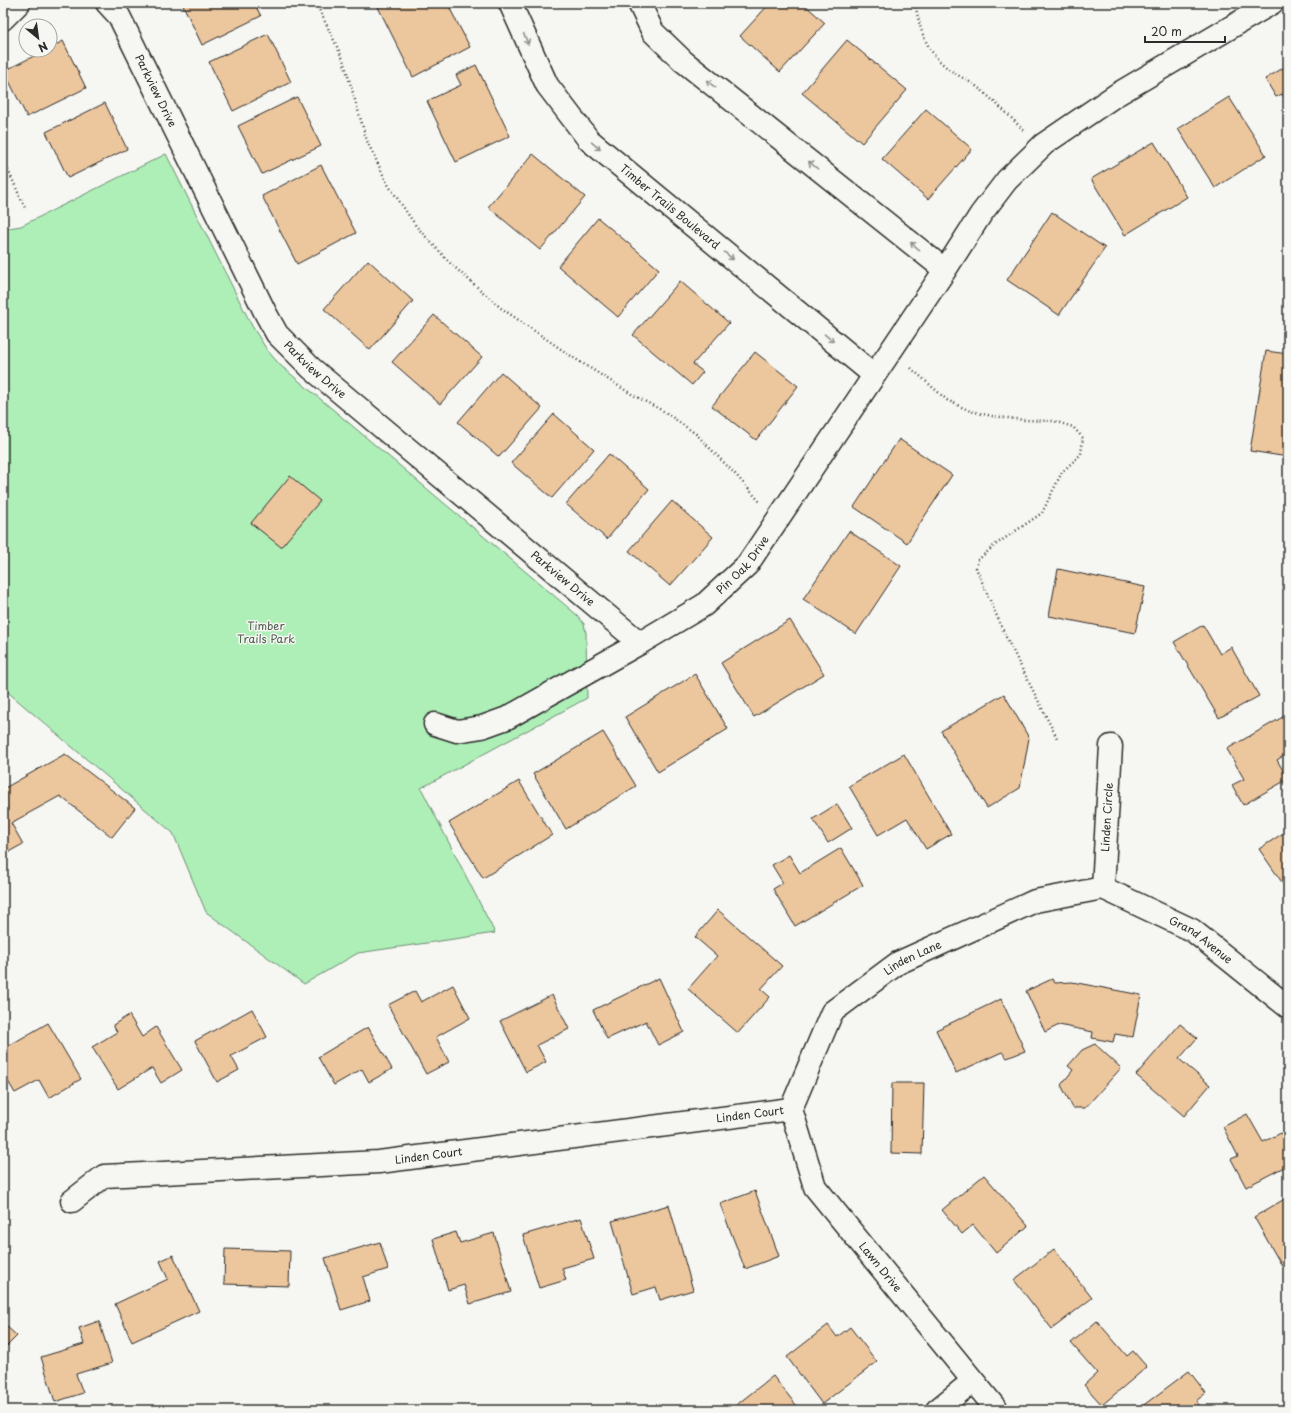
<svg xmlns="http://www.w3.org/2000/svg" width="1291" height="1413" font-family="'Playpen Sans',sans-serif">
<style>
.green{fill:#aeefb8;stroke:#6c8d72}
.building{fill:#ecc69d;stroke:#2b2b2b}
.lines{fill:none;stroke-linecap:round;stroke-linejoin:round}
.street-casing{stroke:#2b2b2b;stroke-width:25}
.path{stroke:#2b2b2b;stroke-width:2.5;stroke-dasharray:1 3;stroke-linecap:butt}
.street{stroke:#f6f6f2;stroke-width:22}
.oneway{stroke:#90908e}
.labels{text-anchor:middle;stroke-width:3;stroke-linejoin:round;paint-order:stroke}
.street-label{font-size:11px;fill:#2b2b2b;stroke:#f6f6f2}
.park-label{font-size:11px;fill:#4c5c4e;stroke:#f6f6f2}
</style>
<rect width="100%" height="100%" fill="#f6f6f2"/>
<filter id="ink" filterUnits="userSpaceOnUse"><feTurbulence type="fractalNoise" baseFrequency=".025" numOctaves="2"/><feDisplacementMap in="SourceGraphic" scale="8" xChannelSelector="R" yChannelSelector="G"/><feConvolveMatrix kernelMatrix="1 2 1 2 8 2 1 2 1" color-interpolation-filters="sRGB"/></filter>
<g filter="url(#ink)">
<path class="green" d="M166,154L252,326L267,350L280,365L577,615L584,624L586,633L587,698L421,788L495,933L358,953L304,984L206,912L173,833L3,688V229L21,226Z"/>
<g class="building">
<path d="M182,3H254L261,16L202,45Z"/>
<path d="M385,3H447L470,47L413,77L378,7Z"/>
<path d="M770,3H803L825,23L780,72L740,36Z"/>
<path d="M268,34L291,82L233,111L209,62Z"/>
<path d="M847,40L907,90L862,143L802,93Z"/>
<path d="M63,41L86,88L27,117L4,71L46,50H50V48Z"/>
<path d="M476,65L510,136L456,162L427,101L461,85L456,75Z"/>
<path d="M1288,65V103L1282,94L1276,97L1265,79Z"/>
<path d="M297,97L321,146L262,174L238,126Z"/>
<path d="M1229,97L1266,155L1215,188L1178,129Z"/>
<path d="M105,103L127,149L68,178L46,132Z"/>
<path d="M926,109L972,149L928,199L882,159Z"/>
<path d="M1154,142L1187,197L1125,235L1091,179Z"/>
<path d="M533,154L585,197L540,250L488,207Z"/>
<path d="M321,165L356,233L297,264L262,196Z"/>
<path d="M1052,212L1105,248L1059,315L1007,280Z"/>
<path d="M598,218L659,269L618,317L558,266Z"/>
<path d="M368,260L413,301L370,350L324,309Z"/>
<path d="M680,281L729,323L693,364L703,372L692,385L633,335Z"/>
<path d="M434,315L482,357L440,404L392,362Z"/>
<path d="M1266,351L1288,354V457L1250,451Z"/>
<path d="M755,352L798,386L756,440L712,406Z"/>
<path d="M501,372L542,408L499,457L458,422Z"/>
<path d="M554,414L594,449L552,498L511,463Z"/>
<path d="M899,439L952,475L907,543L854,507Z"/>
<path d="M609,454L649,489L607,539L566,504Z"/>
<path d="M290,476L320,501L281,547L251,523Z"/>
<path d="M672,501L713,537L670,586L629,551Z"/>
<path d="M849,531L901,566L856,634L803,599Z"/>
<path d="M1058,569L1145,587L1135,633L1049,616Z"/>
<path d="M790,620L824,674L754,717L721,663Z"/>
<path d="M1203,625L1220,654L1231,647L1259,696L1219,718L1174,642Z"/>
<path d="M695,674L728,729L658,772L625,717Z"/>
<path d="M1004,694L1029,738L1020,788L987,808L941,731Z"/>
<path d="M1288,714V753L1277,760L1288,779L1243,805L1232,785L1244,779L1227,749Z"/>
<path d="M603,732L636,786L566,829L533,774Z"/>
<path d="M65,754L135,808L112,837L60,796L11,823L23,844L3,855V789Z"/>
<path d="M904,754L951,834L926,849L907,818L878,835L849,786Z"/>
<path d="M519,781L552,835L483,878L449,823Z"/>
<path d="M837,804L852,828L828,843L813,819Z"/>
<path d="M1288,830V891L1259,849Z"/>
<path d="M841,848L863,885L795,926L773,889L783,883L772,865L789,855L800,873Z"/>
<path d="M718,910L782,966L761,989L770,997L738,1033L688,989L717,956L695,937Z"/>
<path d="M659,978L684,1032L658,1045L646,1021L607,1039L593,1010Z"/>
<path d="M1052,979L1055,983L1072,982L1141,995L1133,1037L1115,1034L1113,1042L1092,1038L1093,1032L1059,1025L1045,1032L1026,991Z"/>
<path d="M453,985L470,1018L436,1037L449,1062L426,1074L388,1005L415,991L421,1002Z"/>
<path d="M552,995L569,1029L537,1045L546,1062L526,1072L500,1021Z"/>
<path d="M1001,999L1025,1051L1007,1058L1002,1052L956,1073L936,1030Z"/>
<path d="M252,1009L267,1037L231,1056L239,1070L217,1082L195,1041Z"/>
<path d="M129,1015L142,1037L156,1027L182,1070L161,1083L152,1068L118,1089L92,1047L117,1032L113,1025Z"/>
<path d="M48,1023L81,1079L49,1098L39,1080L15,1093L3,1073V1049Z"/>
<path d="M1180,1024L1197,1038L1179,1059L1210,1085L1184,1116L1136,1075Z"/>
<path d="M368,1027L392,1069L369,1082L362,1069L334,1085L318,1057Z"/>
<path d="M1095,1044L1121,1068L1085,1108H1073L1061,1085L1073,1070L1068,1066L1082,1050Z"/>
<path d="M892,1083H924L922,1154L891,1153Z"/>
<path d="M1247,1114L1263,1142L1281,1133L1288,1146V1165L1246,1187L1231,1159L1238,1156L1223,1127Z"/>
<path d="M984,1175L1028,1226L996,1253L973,1225L962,1234L942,1210Z"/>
<path d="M755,1191L779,1256L745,1269L720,1204Z"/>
<path d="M1288,1197V1262L1282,1266L1254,1217Z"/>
<path d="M669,1205L693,1290L660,1300L656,1287L633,1294L612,1221Z"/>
<path d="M581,1218L594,1259L562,1268L566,1280L539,1288L523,1235Z"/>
<path d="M456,1232L460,1243L494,1233L511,1292L470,1304L464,1285L448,1290L433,1239Z"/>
<path d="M380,1242L388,1269L363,1277L370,1301L341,1310L325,1258Z"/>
<path d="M225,1249L290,1251L289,1286L224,1284Z"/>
<path d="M1054,1249L1092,1298L1052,1329L1014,1280Z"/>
<path d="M173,1255L199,1311L132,1342L115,1304L168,1279L160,1261Z"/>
<path d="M99,1321L112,1363L76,1374L83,1393L55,1402L41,1357L84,1344L79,1328Z"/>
<path d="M1097,1321L1127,1356L1133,1351L1147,1367L1102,1405L1084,1385L1097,1373L1071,1343Z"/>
<path d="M3,1323L17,1336L3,1350Z"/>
<path d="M828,1325L837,1337L850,1327L877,1362L822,1404L787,1357Z"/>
<path d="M1189,1371L1206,1393L1196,1401L1203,1410H1137Z"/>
<path d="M773,1376L800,1410H730Z"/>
</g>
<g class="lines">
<g class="street-casing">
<g id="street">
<path id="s1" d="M107,3L119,16L266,314L277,334L311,368L640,643"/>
<path id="s2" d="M510,3L547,85L589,140L874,375"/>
<path d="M639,3L653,32L683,61L945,270"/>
<path d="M3,19L19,3"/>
<path id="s3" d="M435,724L457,731L482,727L507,718L640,643L704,605L747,565L945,270L981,214L1007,180L1044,144L1116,95L1272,3"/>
<path id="s4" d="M1103,888L1192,930L1288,1007"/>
<path id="s5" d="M1103,888L1111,746"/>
<path id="s6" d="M791,1109L832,1012L898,963L1035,901L1103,888"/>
<path id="s7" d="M791,1109L815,1187L997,1410"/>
<path id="s8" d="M72,1201L104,1176L379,1162L791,1109"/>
<path d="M937,1410L973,1381"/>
</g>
</g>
<g class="path">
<path d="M316,3L343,59L367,141L387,183L416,226L451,264L501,308L574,358L633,395L665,412L696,434L737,476L760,502"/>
<path d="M915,3C920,28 924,48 945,66C954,74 966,79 976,86C993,100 1008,114 1023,130"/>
<path d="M3,159L26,210"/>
<path d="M911,368L947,400L970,411L992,416L1024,420L1054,421L1073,427L1083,438L1081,454L1062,472L1042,513L995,545L978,560L976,568L1006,637L1058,740"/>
</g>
<use href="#street" class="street"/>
</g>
<defs><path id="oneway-shaft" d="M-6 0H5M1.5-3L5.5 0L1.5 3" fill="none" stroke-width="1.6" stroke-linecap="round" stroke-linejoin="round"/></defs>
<g class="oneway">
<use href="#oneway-shaft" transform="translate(526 39) rotate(66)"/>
<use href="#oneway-shaft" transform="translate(711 84) rotate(-141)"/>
<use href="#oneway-shaft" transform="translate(596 146) rotate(40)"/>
<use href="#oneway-shaft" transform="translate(813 165) rotate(-141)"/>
<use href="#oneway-shaft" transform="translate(915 246) rotate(-141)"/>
<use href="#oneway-shaft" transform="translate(729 256) rotate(40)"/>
<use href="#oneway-shaft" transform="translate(829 338) rotate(40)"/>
</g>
</g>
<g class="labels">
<g class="street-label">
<text dy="4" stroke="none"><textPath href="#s1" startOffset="101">Parkview Drive</textPath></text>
<text dy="4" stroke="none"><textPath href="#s2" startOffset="264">Timber Trails Boulevard</textPath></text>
<text dy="4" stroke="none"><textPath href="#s1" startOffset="425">Parkview Drive</textPath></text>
<text dy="4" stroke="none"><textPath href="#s3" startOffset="358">Pin Oak Drive</textPath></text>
<text dy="4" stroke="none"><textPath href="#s1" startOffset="749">Parkview Drive</textPath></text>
<text dy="4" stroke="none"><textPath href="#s5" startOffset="71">Linden Circle</textPath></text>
<text dy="4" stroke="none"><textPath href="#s4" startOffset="111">Grand Avenue</textPath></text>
<text dy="4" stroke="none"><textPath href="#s6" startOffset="203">Linden Lane</textPath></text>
<text dy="4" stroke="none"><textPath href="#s8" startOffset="690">Linden Court</textPath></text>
<text dy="4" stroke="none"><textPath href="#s8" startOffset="366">Linden Court</textPath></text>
<text dy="4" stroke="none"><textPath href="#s7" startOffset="185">Lawn Drive</textPath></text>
</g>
<g class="park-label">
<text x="266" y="630">Timber<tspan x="266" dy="13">Trails Park</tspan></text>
</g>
</g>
<rect width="1291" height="1413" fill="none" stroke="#f6f6f2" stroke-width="16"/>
<rect x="8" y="8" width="1275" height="1397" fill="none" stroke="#2b2b2b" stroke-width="1.5" filter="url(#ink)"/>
<g transform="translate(38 38) rotate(151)"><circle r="19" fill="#f6f6f2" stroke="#a5a5a2"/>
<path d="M0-3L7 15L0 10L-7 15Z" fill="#2b2b2b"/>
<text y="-6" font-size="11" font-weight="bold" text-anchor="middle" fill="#2b2b2b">N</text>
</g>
<path d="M1145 36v6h80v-6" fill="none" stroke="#2b2b2b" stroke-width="2"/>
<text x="1151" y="36" font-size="12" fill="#2b2b2b" stroke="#f6f6f2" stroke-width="3" paint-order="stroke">20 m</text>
</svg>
